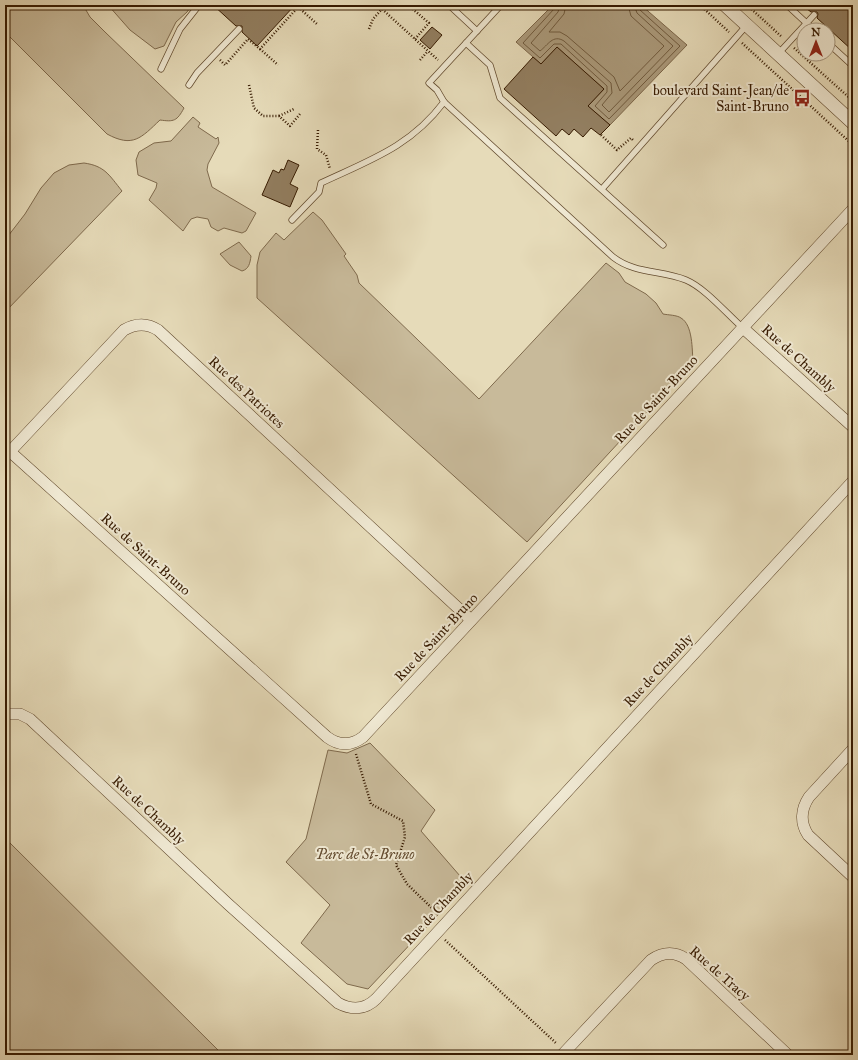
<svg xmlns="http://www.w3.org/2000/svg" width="858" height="1060" font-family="'IM FELL Great Primer',serif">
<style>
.green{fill:#c8ba9a;stroke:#7f6a4d}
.water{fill:#aa997a;stroke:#7c6649}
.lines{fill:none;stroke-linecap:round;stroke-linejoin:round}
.shore{stroke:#705a3d;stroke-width:1}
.building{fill:#927e60;stroke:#361a00}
.service-casing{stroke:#624a2e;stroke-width:7}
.minor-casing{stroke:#624a2e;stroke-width:12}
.tertiary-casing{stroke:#624a2e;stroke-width:14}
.path{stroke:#361a00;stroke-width:2.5;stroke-dasharray:1 2;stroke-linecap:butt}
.service{stroke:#efe8d2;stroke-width:5.5}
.minor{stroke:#efe8d2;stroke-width:11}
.tertiary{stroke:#efe8d2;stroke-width:13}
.labels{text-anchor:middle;stroke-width:4;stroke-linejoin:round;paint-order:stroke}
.poi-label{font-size:14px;fill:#361a00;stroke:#efe8d2;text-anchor:end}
.street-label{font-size:14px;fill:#361a00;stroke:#efe8d2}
.park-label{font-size:14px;font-style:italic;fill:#624a2e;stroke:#efe8d2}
</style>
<rect width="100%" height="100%" fill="#e6dbb9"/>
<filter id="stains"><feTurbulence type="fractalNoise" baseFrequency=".005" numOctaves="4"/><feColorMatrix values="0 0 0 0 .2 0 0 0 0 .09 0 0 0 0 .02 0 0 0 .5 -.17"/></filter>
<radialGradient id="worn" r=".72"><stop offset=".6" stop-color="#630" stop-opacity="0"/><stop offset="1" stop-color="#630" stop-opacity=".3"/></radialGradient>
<g class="green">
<path d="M5,5H83L90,17L105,32L184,108C177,121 174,122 160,120C141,138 133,148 107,134L5,32Z"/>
<path d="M108,5H192L187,12L176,22L164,46L155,49L130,30Z"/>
<path d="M193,117L200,123L198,127L216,139L218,137L219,143L208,164L207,170L212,187L256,213L246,231L242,233L224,228L218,231L211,227L208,219L197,217L191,219L183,231L149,200L156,188L157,183L138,175L136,160L139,152L154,143L171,141Z"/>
<path d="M84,163C105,166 109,175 122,191L5,312V240L25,214L41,188L54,173L69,165Z"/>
<path d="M313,212L322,220L346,254L344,256L357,275L359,283L479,399L606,263L619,273L625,282L646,294L656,303L663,314C668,315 677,315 681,318C693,325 692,350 693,362L527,542L257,298V265L260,252L276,233L284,240Z"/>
<path d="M239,242L251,256C250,263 249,269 242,271L230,265L220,254Z"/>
<path d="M370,743L435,810L421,831L467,884L368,989L347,984L301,943L330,905L286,862L306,839L328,750L347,753Z"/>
<path d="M5,838L223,1055H5Z"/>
</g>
<path class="water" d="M553,5H641L687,45L610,125L588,106L604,89L557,47L541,64L516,42Z"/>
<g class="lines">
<g class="shore">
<path d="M555,5L554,9L523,43L540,58L554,44H561L607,86V92L595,106L609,119L680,46L640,10L639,5"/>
<path d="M560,5L558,12L531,43L540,51C548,45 553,34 564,41L611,83L612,93L602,105L609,112L673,46L637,13L634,5"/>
<path d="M566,5L564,14L549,32H560L567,36L614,77L620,91L664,46L631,16L628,5"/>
</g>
</g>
<g class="building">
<path d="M213,5H295L257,46L242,32V26H236Z"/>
<path d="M802,5H853V51L817,18L818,14L817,12H811Z"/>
<path d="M432,27L442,35L430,49L420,40Z"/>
<path d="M557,47L604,89L588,106L610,125L600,135L591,128L583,137L574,129L569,135L562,129L556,136L504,89L533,57L541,64Z"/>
<path d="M288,160L299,165L290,184L298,188L290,207L262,195L273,170L279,173L281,169L284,170Z"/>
</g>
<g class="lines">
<g class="service-casing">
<g id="service">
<path d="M449,5L477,31"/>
<path d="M501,5L429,83L437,90L444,102L613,257C635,274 661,270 686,280C705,288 726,313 743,328"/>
<path d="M787,5L814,30"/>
<path d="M466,43L490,65L500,98L663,245"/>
<path d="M828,43L853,66"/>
<path d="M778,54L814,15"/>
<path d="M161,69L180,29L199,5"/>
<path d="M189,85L197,73L239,29"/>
<path d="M602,189L747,25"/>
<path d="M292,220L319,192L321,183C370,160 410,147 444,102"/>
</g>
</g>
<g class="minor-casing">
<g id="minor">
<path d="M743,328L853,427"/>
<path d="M5,447L327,737C339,746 351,746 363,737L853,209"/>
<path d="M5,457L124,330C136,323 147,323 158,330L471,620"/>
<path d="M5,714H20L30,719L228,904L338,1003C351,1010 365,1010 376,999L853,481"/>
<path d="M853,749L809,797C801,809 800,823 808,835L853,877"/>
<path d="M562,1055L651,960C663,952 674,951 686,959L788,1055"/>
</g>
</g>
<g class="tertiary-casing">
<path id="tertiary" d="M725,5L853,123"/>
</g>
<g class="path">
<path d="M296,5L317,24"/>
<path d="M386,5L382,9L438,60"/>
<path d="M408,5L429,23L415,39"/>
<path d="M700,5L729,32"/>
<path d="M747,5L782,37"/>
<path d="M369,29L373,19L382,9"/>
<path d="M742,43L853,145"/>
<path d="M794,48L853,101"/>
<path d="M260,49L278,65"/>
<path d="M220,60L225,65L248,39L260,49L300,5"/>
<path d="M420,60L428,51"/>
<path d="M249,85L254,108L263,116H279L290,126L300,114"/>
<path d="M279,116L294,109"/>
<path d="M318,130L317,149L326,155L330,169"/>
<path d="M601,135L617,150L631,138L634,141"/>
<path d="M356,754L371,804L403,821L405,837L396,865L407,884L439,915"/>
<path d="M445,940L557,1044"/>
</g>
<use href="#service" class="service"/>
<use href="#minor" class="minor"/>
<use href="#tertiary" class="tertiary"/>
</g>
<defs>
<g id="bus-bare" transform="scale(1.38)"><path d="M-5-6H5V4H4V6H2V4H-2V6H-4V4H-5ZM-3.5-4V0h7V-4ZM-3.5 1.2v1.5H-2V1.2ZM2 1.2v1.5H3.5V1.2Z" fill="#8f2418" stroke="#efe8d2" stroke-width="2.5" paint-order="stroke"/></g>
</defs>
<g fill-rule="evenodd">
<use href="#bus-bare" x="802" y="98"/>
</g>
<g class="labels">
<g class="poi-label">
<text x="789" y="95">boulevard Saint-Jean/de<tspan x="789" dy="16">Saint-Bruno</tspan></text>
</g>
<g class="street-label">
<text transform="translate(799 358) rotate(42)" y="5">Rue de Chambly</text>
<text transform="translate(247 392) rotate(43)" y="5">Rue des Patriotes</text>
<text transform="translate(656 399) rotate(-47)" y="5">Rue de Saint-Bruno</text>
<text transform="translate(146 554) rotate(42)" y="5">Rue de Saint-Bruno</text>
<text transform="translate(436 637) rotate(-47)" y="5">Rue de Saint-Bruno</text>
<text transform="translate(658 670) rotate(-47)" y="5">Rue de Chambly</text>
<text transform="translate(149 810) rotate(43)" y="5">Rue de Chambly</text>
<text transform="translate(438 908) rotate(-47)" y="5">Rue de Chambly</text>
<text transform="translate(720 973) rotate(41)" y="5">Rue de Tracy</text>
</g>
<g class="park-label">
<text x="365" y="859">Parc de St-Bruno</text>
</g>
</g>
<rect width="858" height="1060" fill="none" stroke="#e6dbb9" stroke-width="20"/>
<rect x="6" y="6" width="846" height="1048" fill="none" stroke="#361a00" stroke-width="2"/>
<rect x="10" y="10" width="838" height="1040" fill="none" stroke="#361a00"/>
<g transform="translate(816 42)"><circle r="19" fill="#efe8d2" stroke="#a5967e"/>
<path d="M0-3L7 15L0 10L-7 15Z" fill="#8f2418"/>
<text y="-6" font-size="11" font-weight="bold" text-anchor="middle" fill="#361a00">N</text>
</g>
<rect width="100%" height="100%" filter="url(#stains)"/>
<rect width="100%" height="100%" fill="url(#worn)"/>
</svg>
